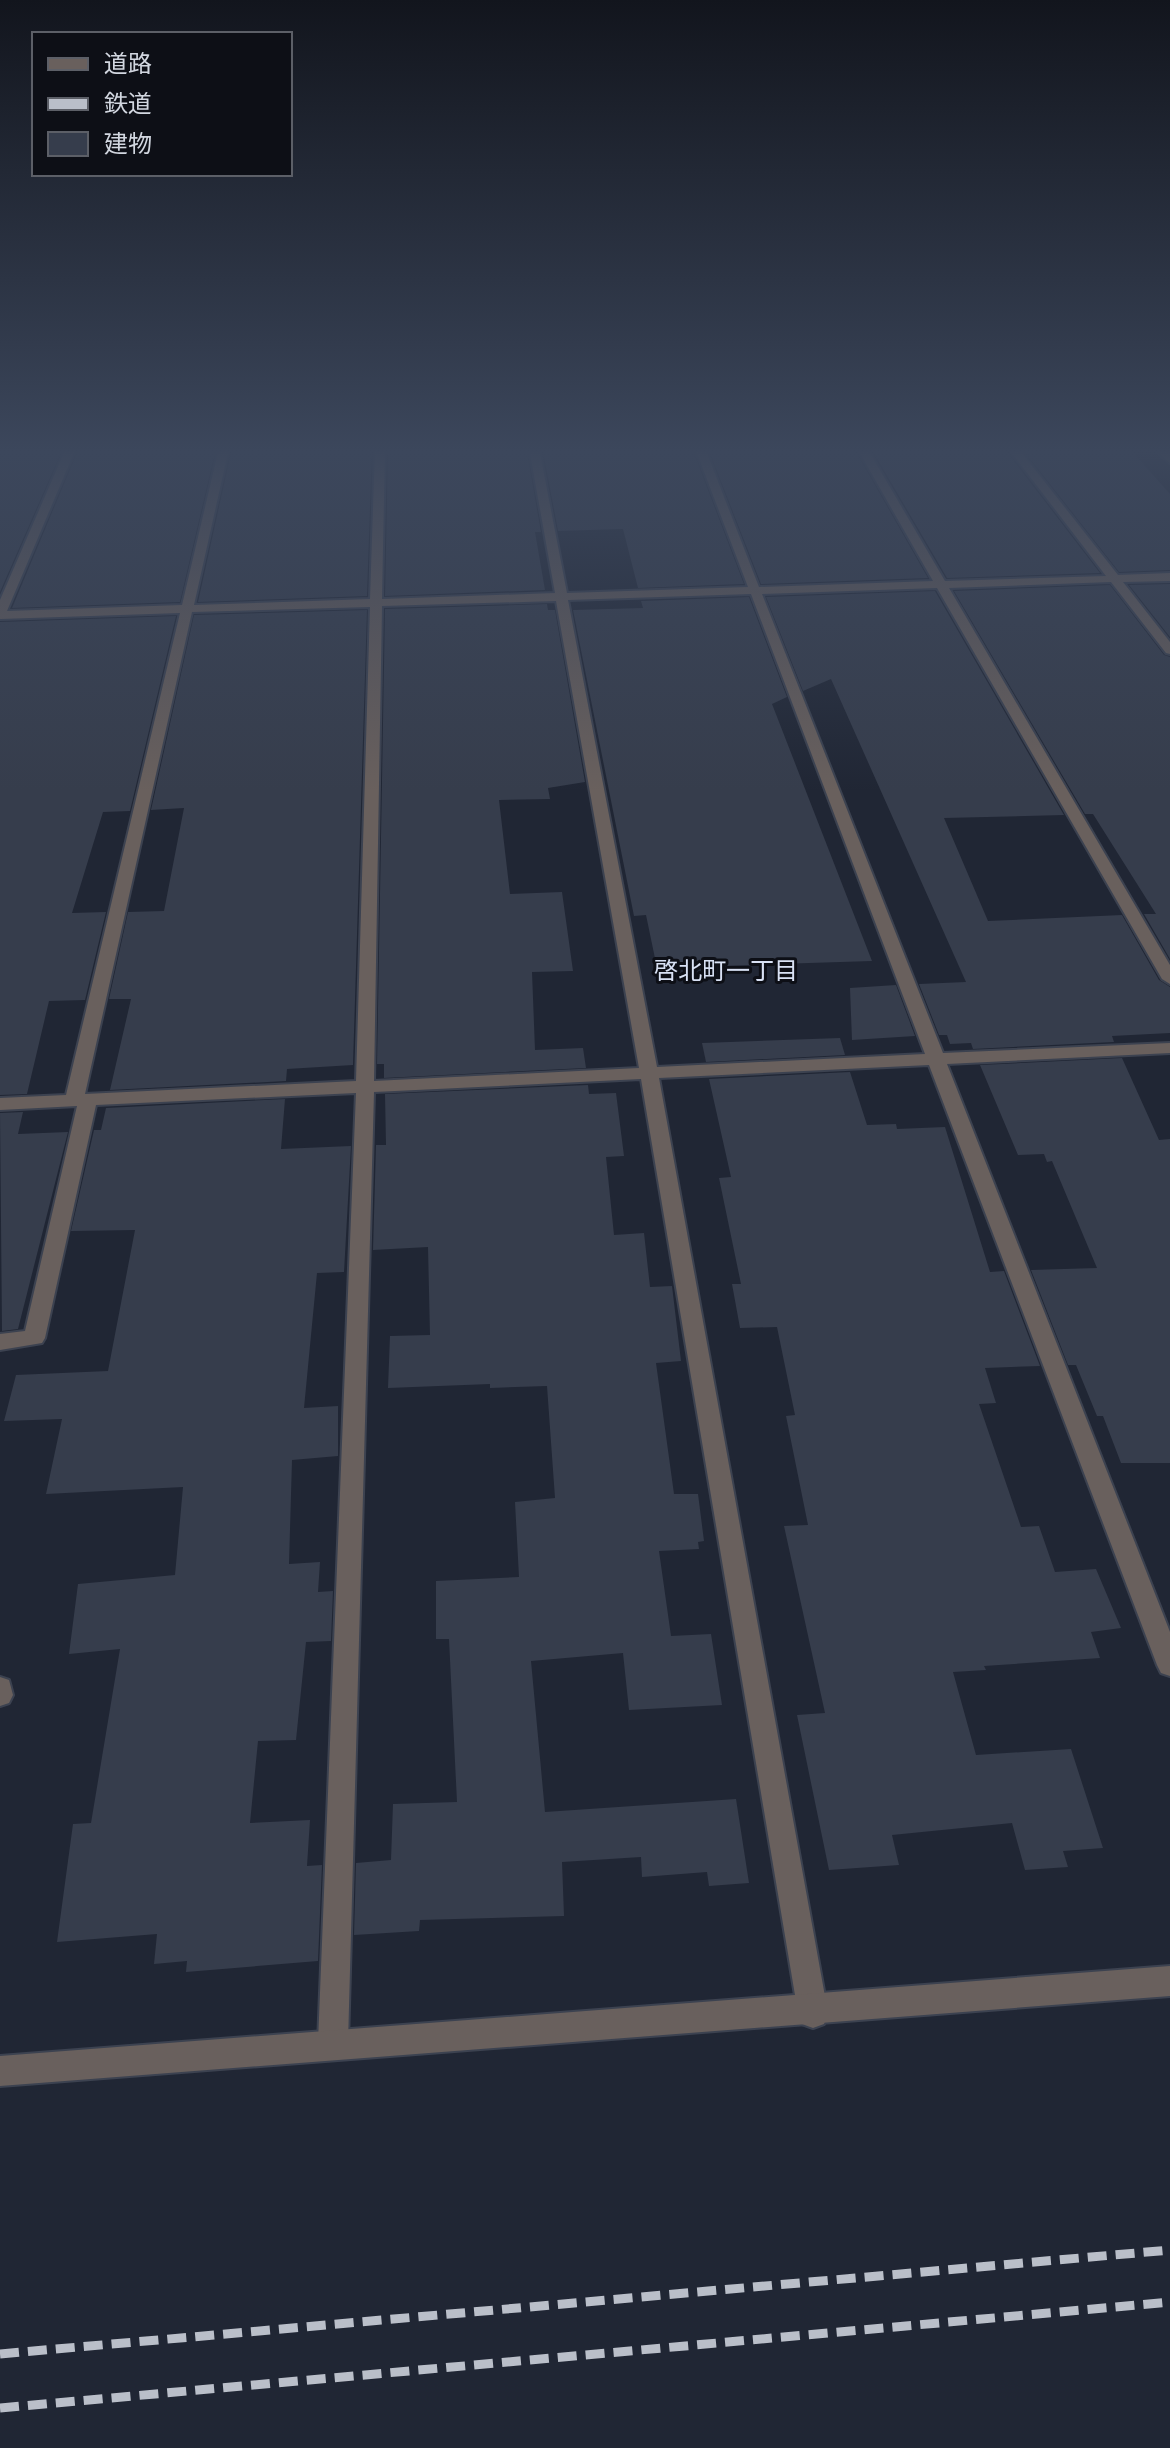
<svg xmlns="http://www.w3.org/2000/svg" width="1170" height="2448" font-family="'Fira Sans Condensed','Noto Sans JP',sans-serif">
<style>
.building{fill:#363d4c}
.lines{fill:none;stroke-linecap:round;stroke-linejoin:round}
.minor-casing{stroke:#3c4250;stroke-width:4}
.tertiary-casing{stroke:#3c4250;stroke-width:4}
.minor{fill:#69605d;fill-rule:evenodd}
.tertiary{fill:#69605d;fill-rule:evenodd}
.rail{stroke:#babfc9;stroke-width:9;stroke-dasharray:19 9;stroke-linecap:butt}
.labels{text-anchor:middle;stroke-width:6;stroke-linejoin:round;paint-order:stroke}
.neighbourhood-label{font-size:24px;fill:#d8e1f4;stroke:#0d0f16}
</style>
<rect width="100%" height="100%" fill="#202634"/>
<g class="building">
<path d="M0,448H63L0,592Z"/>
<path d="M79,448H216L180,602L12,608Z"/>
<path d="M232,448H372L367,596L198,602Z"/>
<path d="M388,448H520V452H527L541,532H535L545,590L385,596Z"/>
<path d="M615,448H692L744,584L638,588L623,529L558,531L543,451Z"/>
<path d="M708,448L855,450L928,578L761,584Z"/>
<path d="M996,448L999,452H1007L1100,573L947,578L872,450Z"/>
<path d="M1129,448L1170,494V570L1119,572L1024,451Z"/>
<path d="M1170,584V637L1129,585Z"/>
<path d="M1110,585L1164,655L1170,657V959L1144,914H1156L1093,814H1085L954,591Z"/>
<path d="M935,591L1064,815L944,818L988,921L1122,915L1159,980L1170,987V1033L1112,1036L1114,1042L973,1049L971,1043L950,1044L947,1035H939L919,984L966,982L831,679L803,691L766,597Z"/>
<path d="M749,597L787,697L772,704L872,961L657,968L646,915L634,916L573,610L643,608L641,601Z"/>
<path d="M547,604L548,610H555L585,782L548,788L550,799L499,800L510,894L562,892L573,971L532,972L535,1050L583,1048L586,1068L384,1078V1064H377L385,609Z"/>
<path d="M367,610L353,1065L287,1069L286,1081L110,1090L131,999H109L128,912L164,911L184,808L151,810L194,615Z"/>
<path d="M176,616L130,811L103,812L72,913L106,912L85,1000L49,1001L27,1094L0,1095V622Z"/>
<path d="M896,985L915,1036L852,1040L850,988Z"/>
<path d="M840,1038L845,1055L706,1062L702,1043Z"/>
<path d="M1122,1058L1159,1140L1170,1139V1463H1121L1103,1416H1097L1076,1365H1068L1031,1270L1097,1268L1052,1161L1047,1162L1044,1154L1018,1155L980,1065Z"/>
<path d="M850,1072L867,1125L896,1124L897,1129L945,1127L990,1272L1004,1271L1040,1366L985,1368L996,1403L979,1404L1021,1527L1039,1526L1055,1572L1096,1569L1121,1628L1091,1632L1100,1658L984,1666L986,1670L953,1672L976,1755L1071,1749L1103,1848L1063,1851L1068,1867L1025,1870L1012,1823L892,1835L899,1865L829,1870L797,1715L825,1713L784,1526L808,1525L786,1416L795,1415L777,1327L740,1328L732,1284H741L719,1178L731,1177L709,1079Z"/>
<path d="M588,1085L589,1094L616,1093L624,1156L606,1157L614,1235L644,1233L650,1287L672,1286L681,1361L656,1363L674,1494H698L704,1541L698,1542L699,1549L659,1551L671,1636L711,1634L722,1705L629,1710L623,1653L531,1661L545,1812L736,1799L749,1883L709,1886L707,1872L642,1877L641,1857L562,1862L564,1916L420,1920L419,1931L354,1935L356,1863L391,1860L393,1804L457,1802L449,1639H436V1581L519,1577L515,1502L555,1498L547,1386L490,1388V1384L388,1388L390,1336L430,1335L428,1247L373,1250L376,1145H386L385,1094Z"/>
<path d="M285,1099L281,1149L351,1146L344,1272L317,1273L304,1408L338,1406V1456L292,1460L289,1564L320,1562L318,1592L333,1591L331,1641L306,1642L296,1740L258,1741L250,1823L310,1820L307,1866L322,1865L318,1961L186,1972L187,1961L154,1964L157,1934L57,1942L73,1824L91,1823L120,1649L69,1654L78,1584L175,1575L183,1487L46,1494L62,1419L4,1421L16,1375L108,1371L135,1230L71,1231L94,1130H101L106,1108Z"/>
<path d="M23,1112L18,1134L68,1132L18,1329L2,1331L0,1113Z"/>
</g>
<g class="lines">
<g class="minor-casing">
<g id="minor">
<path d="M66,448H76L7,611L182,605L219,448H229L194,605L370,599L375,448H385L382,599L555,593L529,448H539L567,593L748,587L695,448H705L759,587L933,581L857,448H867L945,581L1106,576L1008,448H1018L1118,575L1170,573V581L1123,582L1170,642V654L1166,653L1111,582L949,588L1170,965V984L1162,979L937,588L762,594L943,1053L1170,1043V1053L947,1064L1170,1632V1676L1161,1673L1157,1665L929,1065L659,1078L828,2013L824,2024L813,2028L802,2024L798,2013L641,1079L374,1092L348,2043L344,2054L333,2058L322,2054L318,2043L356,1093L96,1105L45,1338L42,1343L0,1350V1334L25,1331L77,1106L0,1110V1098L66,1095L180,613L0,619V600ZM751,594L925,1054L657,1067L568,600ZM556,601L639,1068L374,1081L382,606ZM370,607L356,1081L85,1094L192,612Z"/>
<path d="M1153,448H1164L1170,454V463Z"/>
<path d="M0,1677L9,1680L13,1695L9,1703L0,1706Z"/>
</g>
</g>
<g class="tertiary-casing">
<path id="tertiary" d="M1170,1966V1996L0,2086V2056Z"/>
</g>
<use href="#minor" class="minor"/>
<use href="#tertiary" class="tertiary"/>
<g class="rail">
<path d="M0,2354L1170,2250"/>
<path d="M0,2408L1170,2302"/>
</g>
</g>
<linearGradient id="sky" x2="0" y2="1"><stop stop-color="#12151d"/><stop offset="0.57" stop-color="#3c475c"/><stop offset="1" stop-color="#3c475c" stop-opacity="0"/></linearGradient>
<rect width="1170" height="791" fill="url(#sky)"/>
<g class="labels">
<g class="neighbourhood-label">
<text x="726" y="979">啓北町一丁目</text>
</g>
</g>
<rect x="32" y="32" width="260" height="144" fill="#0d0f16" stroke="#5c5f67" stroke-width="2"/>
<rect x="48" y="58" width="40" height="12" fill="#69605d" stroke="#5c5f67" stroke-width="2"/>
<text x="104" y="72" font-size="24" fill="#d2d7e0">道路</text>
<rect x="48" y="98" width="40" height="12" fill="#babfc9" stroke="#5c5f67" stroke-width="2"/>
<text x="104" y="112" font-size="24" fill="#d2d7e0">鉄道</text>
<rect x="48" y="132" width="40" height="24" fill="#363d4c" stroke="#5c5f67" stroke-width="2"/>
<text x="104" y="152" font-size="24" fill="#d2d7e0">建物</text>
</svg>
